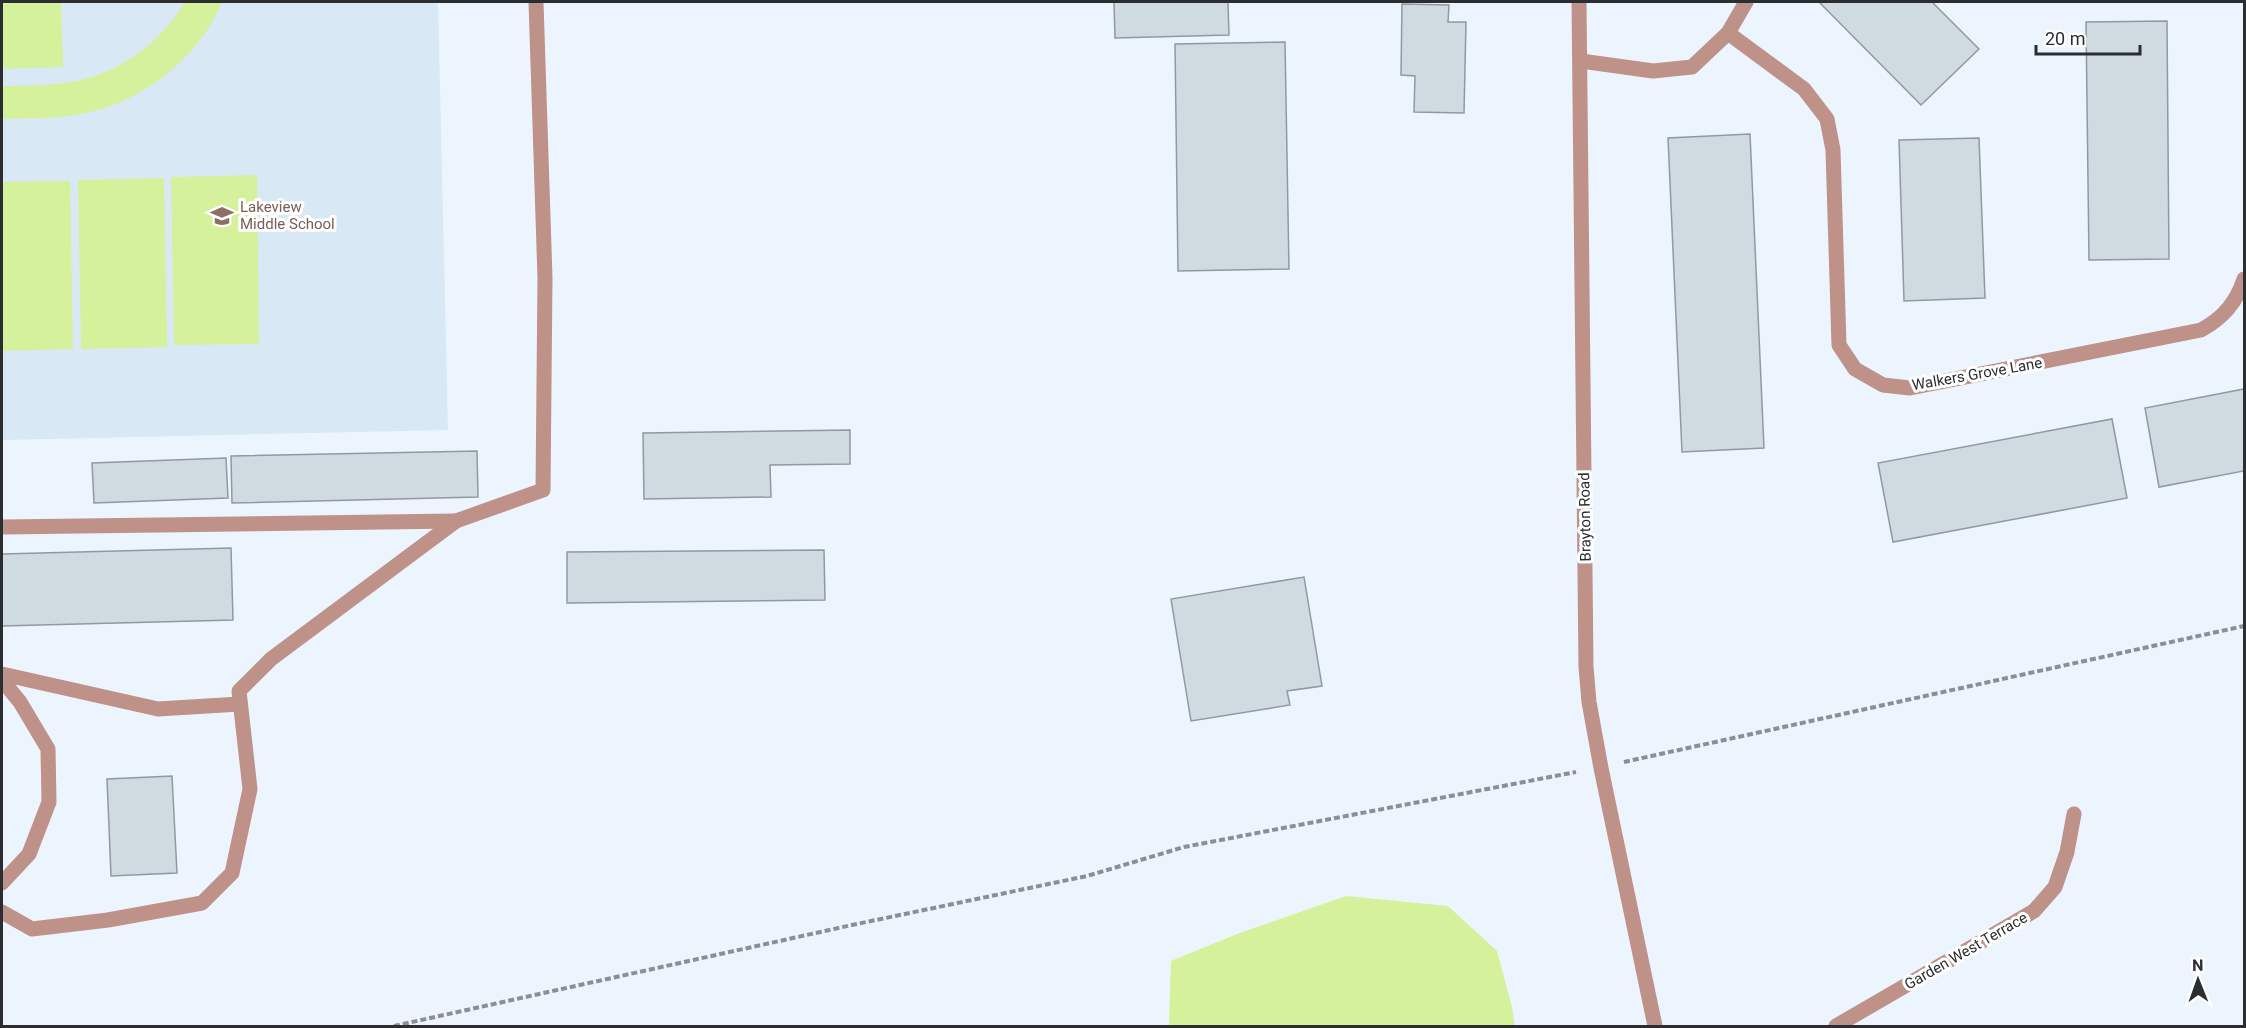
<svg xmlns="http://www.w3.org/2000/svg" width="2246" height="1028" font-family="Roboto,sans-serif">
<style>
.built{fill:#d8e8f5}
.green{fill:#d6f19c}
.building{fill:#d0dae1;stroke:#9099a0;stroke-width:1.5}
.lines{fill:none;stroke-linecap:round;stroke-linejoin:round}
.path{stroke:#898f94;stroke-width:4;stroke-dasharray:6 3;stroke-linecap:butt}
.minor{stroke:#be9189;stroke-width:15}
.labels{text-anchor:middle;stroke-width:6;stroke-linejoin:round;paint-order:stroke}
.education-label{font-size:15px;fill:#785e54;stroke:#fff;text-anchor:start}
.street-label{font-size:15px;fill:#2b2e31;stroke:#fff}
</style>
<rect width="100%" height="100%" fill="#ecf5fd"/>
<path class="built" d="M2,2H438L448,430L2,440Z"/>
<g class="green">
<path d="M2,2H61L63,67L2,69Z"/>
<path d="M185,2H222C198,60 138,106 75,115C51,119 26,118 2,119V86C25,86 48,86 71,82C119,74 160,43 185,2Z"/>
<path d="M257,175L259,344L174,345L171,177Z"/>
<path d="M164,178L167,347L81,349L78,180Z"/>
<path d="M70,181L73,349L2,351V182Z"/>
<path d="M1346,896L1448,906L1497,951L1512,1007L1515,1026H1169L1171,961L1237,934Z"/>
</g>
<g class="building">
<path d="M1114,2H1228L1229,35L1115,38Z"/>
<path d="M1819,2H1932L1979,49L1921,105Z"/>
<path d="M1402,4L1449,5L1448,22H1466L1464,113L1414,112L1415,76L1401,75Z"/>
<path d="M2167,21L2169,259L2089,260L2086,22Z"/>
<path d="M1285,42L1289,269L1178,271L1175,44Z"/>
<path d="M1750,134L1764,448L1682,452L1668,138Z"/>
<path d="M1979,138L1985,298L1904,301L1899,140Z"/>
<path d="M2244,389V471L2159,487L2145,408Z"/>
<path d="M2112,419L2127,498L1893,542L1878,463Z"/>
<path d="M850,430V464L770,465L771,497L644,499L643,433Z"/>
<path d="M477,451L478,497L232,503L231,456Z"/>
<path d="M226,458L228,498L94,503L92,463Z"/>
<path d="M231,548L233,620L2,626V554Z"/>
<path d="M824,550L825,600L567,603V552Z"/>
<path d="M1304,577L1322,686L1287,691L1290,705L1191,721L1171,599Z"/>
<path d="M172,776L177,873L111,876L107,779Z"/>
</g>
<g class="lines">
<g class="path">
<path d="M1624,762L2244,626"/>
<path d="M394,1026L852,925L1087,876L1184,847L1576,772"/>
</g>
<g class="minor">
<path d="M1579,2L1586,667L1589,702L1601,768L1655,1026"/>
<path d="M1728,33L1804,89L1827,119L1833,150L1839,345L1855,369L1883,385L1910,388L2201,330C2223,318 2236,303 2244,279"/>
<path d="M1581,61L1653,71L1692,67L1728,33L1746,2"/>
<path d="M2,527L456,521"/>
<path d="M2,674L158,709L240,704"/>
<path d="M2,680L20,702L48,749L49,802L29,854L2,883"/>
<path d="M2,912L32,929L108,920L202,903L232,873L250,789L239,691L271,659L456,521L543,490L545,278L536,2"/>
<path d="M1836,1026L2034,911L2055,887L2067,852L2074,814"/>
</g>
</g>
<defs>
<g id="school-bare" transform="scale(1.8)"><path d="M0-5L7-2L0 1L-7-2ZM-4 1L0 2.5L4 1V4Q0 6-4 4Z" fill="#8d6e63" stroke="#fff" stroke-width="2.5" paint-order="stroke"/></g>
</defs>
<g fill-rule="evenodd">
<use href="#school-bare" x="222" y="216"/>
</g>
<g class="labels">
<g class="education-label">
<text x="240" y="212">Lakeview<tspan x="240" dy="17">Middle School</tspan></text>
</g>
<g class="street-label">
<text transform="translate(1977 374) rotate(-10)" y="5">Walkers Grove Lane</text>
<text transform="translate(1585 517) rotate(-91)" y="5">Brayton Road</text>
<text transform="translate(1966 951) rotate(-30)" y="5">Garden West Terrace</text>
</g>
</g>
<rect width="2246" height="1028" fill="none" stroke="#2b2e31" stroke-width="6"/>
<g transform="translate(2198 980) rotate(359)" stroke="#ffffff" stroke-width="4.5" paint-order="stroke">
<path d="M0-4.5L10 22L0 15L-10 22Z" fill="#2b2e31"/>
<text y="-9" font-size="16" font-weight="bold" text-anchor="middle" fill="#2b2e31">N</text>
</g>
<path d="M2036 45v9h104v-9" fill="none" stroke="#2b2e31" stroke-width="3"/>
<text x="2045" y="45" font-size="18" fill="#2b2e31" stroke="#ffffff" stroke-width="4.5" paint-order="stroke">20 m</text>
</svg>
